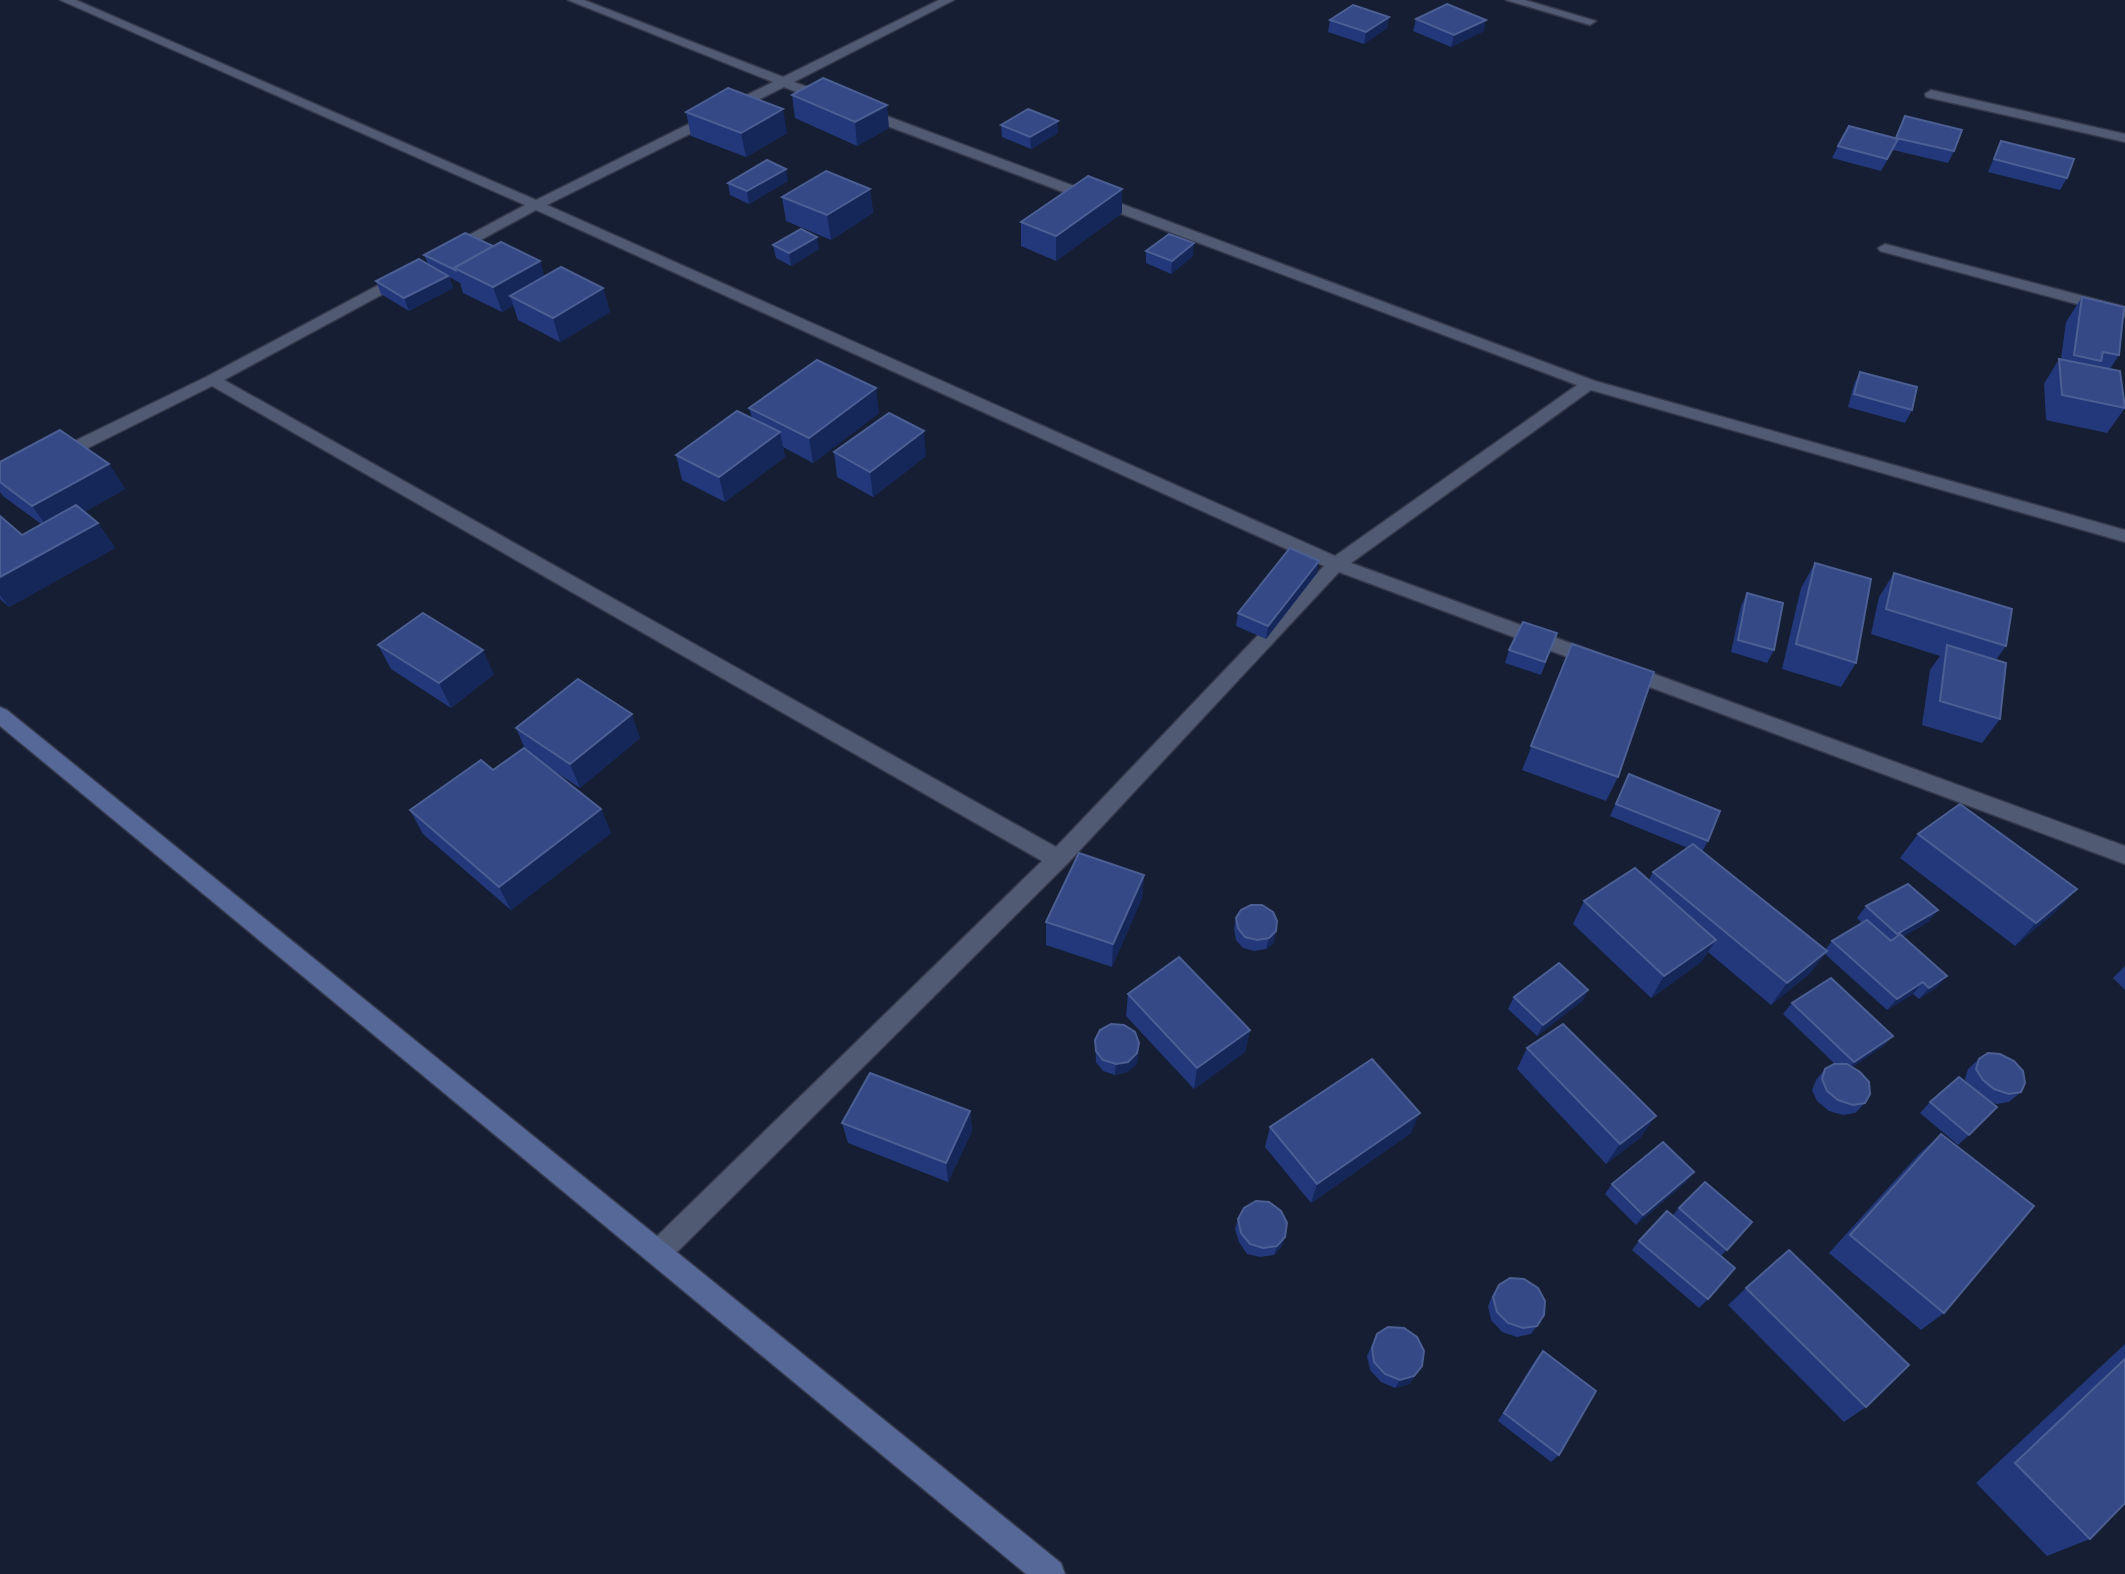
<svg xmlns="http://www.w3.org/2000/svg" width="2125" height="1574" font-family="'Nunito Sans',sans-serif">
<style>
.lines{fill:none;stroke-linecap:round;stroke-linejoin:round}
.minor-casing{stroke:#34384a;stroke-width:3}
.secondary-casing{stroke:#34384a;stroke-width:3}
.minor{fill:#505b73;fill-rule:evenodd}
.secondary{fill:#556897;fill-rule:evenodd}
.wall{fill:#22387a}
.shaded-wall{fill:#152659}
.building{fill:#344985;stroke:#4c5f94;stroke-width:2}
</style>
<rect width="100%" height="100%" fill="#151e33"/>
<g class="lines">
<g class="minor-casing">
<g id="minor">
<path d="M60,0H76L536,200L773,82L568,0H584L783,77L939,0H954L794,82L834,97V103H824L784,87L547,205L1335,556L1577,385L858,115V109H868L1595,381L2125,530V542L1591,390L1351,563L1603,655L1606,660L1603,665H1589L1339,572L1066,865L668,1261L659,1265L650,1261L646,1252L650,1243L1042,861L212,386L62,461H50L47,457L50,453L206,377L399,274H409L411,277L409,280L224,380L1056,847L1324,566L536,210L455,254H445L443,251L445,248L525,205Z"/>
<path d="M1506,0H1525L1596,21L1590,25Z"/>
<path d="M1931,90L2125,134V142L1926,97L1925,94Z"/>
<path d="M1885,244L2125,307V317L1880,251L1878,248Z"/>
<path d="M1627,664L2125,846V864L1620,676L1617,671L1620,666Z"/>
</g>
</g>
<g class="secondary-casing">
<path id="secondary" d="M0,707L7,710L1061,1563L1065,1574H1026L0,726Z"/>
</g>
<use href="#minor" class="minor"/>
<use href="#secondary" class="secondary"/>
</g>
<g class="wall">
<path d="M1389,17L1387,28L1364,44L1328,32L1330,20Z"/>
<path d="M1416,19L1484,31L1451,47L1413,31Z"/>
<path d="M792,95L889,128L857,146L795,118Z"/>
<path d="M686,112L787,133L746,157L691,136Z"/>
<path d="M1905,116L1954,151L1948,163L1893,150L1881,171L1832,158L1838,146L1895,138Z"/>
<path d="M1001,125L1058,133L1031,149L1002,137Z"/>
<path d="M2001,141L2067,178L2060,190L1988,172Z"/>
<path d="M788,181L749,204L730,195L728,183Z"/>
<path d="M870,189L873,213L831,240L786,221L782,197Z"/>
<path d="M1122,189V213L1056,261L1021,246V222Z"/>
<path d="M773,245L819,249L791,266L776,258Z"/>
<path d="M493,246L540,261L544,276L603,288L610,312L560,342L518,320L513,305L502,312L463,293L460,283L449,277L453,288L409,311L381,294L376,281L428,264L424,255Z"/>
<path d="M1146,251L1193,256L1171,274L1146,263Z"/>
<path d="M2082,297L2119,355L2110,369L2125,408L2107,433L2046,420L2044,384L2059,359H2061L2066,322Z"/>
<path d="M1860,372L1912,410L1905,423L1848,407L1854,384Z"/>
<path d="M749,408L879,413L813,463L783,447L785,457L725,502L682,480L676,455L752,418Z"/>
<path d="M834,452L926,456L873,497L837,477Z"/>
<path d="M0,462L109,464L125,489L84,512L98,523L115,548L9,607L0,599V516L22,535L41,524L3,496L0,492Z"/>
<path d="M1815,563L1856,663L1841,687L1782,669L1801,588Z"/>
<path d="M1317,573L1266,639L1236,626L1238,613Z"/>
<path d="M1894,573L2006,646L1996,660L2000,719L1982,743L1922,725L1930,670L1940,656L1871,634L1879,597Z"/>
<path d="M1747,593L1774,650L1767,663L1731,652L1741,606Z"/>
<path d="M1557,633L1541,675L1505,663L1509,650Z"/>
<path d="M1572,644L1618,777L1606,801L1522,770Z"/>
<path d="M378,645L494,674L451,708L391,669Z"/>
<path d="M516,728L640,738L580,788L545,765L601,809L611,833L511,910L423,834L410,810L493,770L525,749Z"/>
<path d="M1629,774L1708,841L1702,852L1825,950L1832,941L1862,923L1857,918L1866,906L1938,910L1928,922L1902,937L1937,987L1919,999L1913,994L1887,1010L1825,954L1809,974L1771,1005L1708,952L1701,962L1651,998L1573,924L1584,901L1649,880L1653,872L1688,848L1610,816Z"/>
<path d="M1918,834L2077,889L2055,912L2015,946L1900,858Z"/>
<path d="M1144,875L1142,898L1112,967L1046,945V922Z"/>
<path d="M1241,910L1274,943L1266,949L1254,951L1243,948L1236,940L1234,929L1236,918Z"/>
<path d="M2125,966V990L2113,978Z"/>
<path d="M1588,990L1582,1001L1537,1036L1508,1009L1514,997Z"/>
<path d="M1128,994L1250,1030L1245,1052L1194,1089L1126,1016Z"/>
<path d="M1792,1003L1893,1036L1883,1046L1852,1067L1865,1103L1855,1113L1843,1115L1829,1111L1817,1101L1812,1090L1816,1080L1825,1069L1835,1064L1783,1014Z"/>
<path d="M1095,1040L1139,1043L1137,1064L1127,1072L1115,1075L1103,1071L1096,1062Z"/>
<path d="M1527,1048L1641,1137L1606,1164L1517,1069Z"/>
<path d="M1979,1059L2021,1092L2009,1102L1997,1104L1991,1102L1969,1135L1958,1145L1920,1113L1930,1102L1967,1083L1965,1079L1968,1069Z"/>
<path d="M970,1111L972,1131L948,1182L848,1143L842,1123Z"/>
<path d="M1270,1127L1411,1133L1311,1203L1265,1147Z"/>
<path d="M1941,1134L1944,1313L1921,1330L1829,1253L1919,1154Z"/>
<path d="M1686,1182L1636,1225L1605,1194L1612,1184Z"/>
<path d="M1679,1208L1752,1222L1721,1256L1708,1299L1699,1308L1632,1250L1639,1241L1673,1215Z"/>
<path d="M1238,1219L1285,1237L1282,1246L1274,1255L1260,1257L1247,1254L1239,1242L1235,1229Z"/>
<path d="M1499,1285L1537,1326L1531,1334L1517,1337L1502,1332L1491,1320L1488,1306L1493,1294Z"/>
<path d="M1746,1288L1866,1407L1844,1422L1728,1305Z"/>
<path d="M1377,1334L1417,1374L1409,1384L1395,1388L1381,1382L1370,1370L1367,1356Z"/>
<path d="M2125,1344V1503L2090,1539L2047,1556L1976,1483Z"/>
<path d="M1543,1351L1559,1455L1551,1462L1498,1421L1536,1359Z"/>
</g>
<g class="shaded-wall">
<path d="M1389,17L1387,28L1364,44L1366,32Z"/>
<path d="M1486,20L1484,31L1451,47L1454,35Z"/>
<path d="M887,105L889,128L857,146L855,122Z"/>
<path d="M783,109L787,133L746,157L741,133Z"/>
<path d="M1058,121V133L1031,149L1030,137Z"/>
<path d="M786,169L788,181L749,204L747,191Z"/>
<path d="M870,189L873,213L831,240L827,215Z"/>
<path d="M1122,189V213L1056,261V236Z"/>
<path d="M817,237L819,249L791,266L789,253Z"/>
<path d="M1194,243L1193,256L1171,274L1172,261Z"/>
<path d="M540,261L547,286L510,296L513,305L502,312L493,287Z"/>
<path d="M448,276L453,288L409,311L404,298Z"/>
<path d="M603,288L610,312L560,342L553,318Z"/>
<path d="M876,388L879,413L813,463L809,438Z"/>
<path d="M924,431L926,456L873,497L870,472Z"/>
<path d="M780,432L785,457L725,502L719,477Z"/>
<path d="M109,464L125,489L50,531L32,506Z"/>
<path d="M98,523L115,548L9,607L0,595V577Z"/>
<path d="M1319,561L1317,573L1266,639L1268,626Z"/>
<path d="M483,650L494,674L451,708L439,683Z"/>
<path d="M632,714L640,738L580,788L570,764Z"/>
<path d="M601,809L611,833L511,910L499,887Z"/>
<path d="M1144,875L1142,898L1112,967L1113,944Z"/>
<path d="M2077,889L2055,912L2015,946L2036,923Z"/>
<path d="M1938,910L1928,922L1887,945L1897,934Z"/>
<path d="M1276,931L1274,943L1266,949L1269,938Z"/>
<path d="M1716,940L1701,962L1651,998L1664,976Z"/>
<path d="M1827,951L1809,974L1771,1005L1787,983Z"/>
<path d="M1947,976L1937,987L1919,999L1929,988Z"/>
<path d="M1923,982L1913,994L1887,1010L1897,999Z"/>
<path d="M1588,990L1582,1001L1537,1036L1543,1025Z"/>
<path d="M1250,1030L1245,1052L1194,1089L1197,1068Z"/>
<path d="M1893,1036L1883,1046L1844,1073L1854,1062Z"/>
<path d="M1139,1043L1137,1064L1127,1072L1115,1075L1116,1064Z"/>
<path d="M970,1111L972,1131L948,1182L946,1163Z"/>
<path d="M1420,1113L1411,1133L1311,1203L1317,1184Z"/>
<path d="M1656,1116L1641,1137L1606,1164L1620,1144Z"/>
<path d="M1694,1172L1686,1182L1636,1225L1643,1215Z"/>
<path d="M1285,1237L1282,1246L1274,1255L1277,1246Z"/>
<path d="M1422,1366L1409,1384L1395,1388L1400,1380Z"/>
</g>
<g class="building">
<path d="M1447,4L1486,20L1454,35L1416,19Z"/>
<path d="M1353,5L1389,17L1366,32L1330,20Z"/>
<path d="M823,78L887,105L855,122L792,95Z"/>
<path d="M728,88L783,109L741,133L686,112Z"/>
<path d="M1028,109L1058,121L1030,137L1001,125Z"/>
<path d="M1905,116L1962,130L1954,151L1896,138Z"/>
<path d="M1849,126L1898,139L1887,159L1838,146Z"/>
<path d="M2001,141L2074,159L2067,178L1994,159Z"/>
<path d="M767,160L786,169L747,191L728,183Z"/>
<path d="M826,171L870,189L827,215L782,197Z"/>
<path d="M1088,176L1122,189L1056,236L1021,222Z"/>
<path d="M801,229L817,237L789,253L773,245Z"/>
<path d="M465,233L493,246L454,268L455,270L424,255Z"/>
<path d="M1169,234L1194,243L1172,261L1146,251Z"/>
<path d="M501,242L540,261L493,287L454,268Z"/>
<path d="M419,259L448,276L404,298L376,281Z"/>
<path d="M561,267L603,288L553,318L510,296Z"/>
<path d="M2082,297L2124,307L2119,355L2103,352L2101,361L2074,355Z"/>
<path d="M2059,359L2120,371L2125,408L2062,395Z"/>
<path d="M817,360L876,388L809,438L749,408Z"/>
<path d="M1860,372L1917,387L1912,410L1854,394Z"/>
<path d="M737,411L780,432L719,477L676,455Z"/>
<path d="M889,413L924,431L870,472L834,452Z"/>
<path d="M60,430L109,464L32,506L0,482V462Z"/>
<path d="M76,505L98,523L0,577V516L22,535Z"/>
<path d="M1290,548L1319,561L1268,626L1238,613Z"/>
<path d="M1815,563L1871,579L1856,663L1796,644Z"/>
<path d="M1894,573L2012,609L2006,646L1886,609Z"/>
<path d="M1747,593L1783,603L1774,650L1738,640Z"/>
<path d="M423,613L483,650L439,683L378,645Z"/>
<path d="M1523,622L1557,633L1545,662L1509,650Z"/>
<path d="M1572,644L1654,672L1618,777L1531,746Z"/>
<path d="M1947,645L2006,663L2000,719L1940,701Z"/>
<path d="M578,679L632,714L570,764L516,728Z"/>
<path d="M524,748L601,809L499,887L410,810L481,760L493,770Z"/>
<path d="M1629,774L1720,811L1708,841L1616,804Z"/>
<path d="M1960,804L2077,889L2036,923L1918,834Z"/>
<path d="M1693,844L1827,951L1787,983L1653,872Z"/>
<path d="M1079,853L1144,875L1113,944L1046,922Z"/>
<path d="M1635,868L1716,940L1664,976L1584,901Z"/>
<path d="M1908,884L1938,910L1897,934L1866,906Z"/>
<path d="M1251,905H1262L1273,912L1277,921L1276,931L1269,938L1257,940L1245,937L1238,928L1236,918L1241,910Z"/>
<path d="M1867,920L1891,941L1900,934L1947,976L1929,988L1923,982L1897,999L1832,941Z"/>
<path d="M1179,957L1250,1030L1197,1068L1128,994Z"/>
<path d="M1559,963L1588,990L1543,1025L1514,997Z"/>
<path d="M1831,978L1893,1036L1854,1062L1792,1003Z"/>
<path d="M1111,1024L1124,1025L1135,1032L1139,1043L1137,1053L1128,1062L1116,1064L1103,1060L1096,1051L1095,1040L1100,1030Z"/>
<path d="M1563,1024L1656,1116L1620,1144L1527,1048Z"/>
<path d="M1988,1053L2000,1054L2014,1061L2023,1071L2025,1083L2021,1092L2009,1094L1994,1089L1983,1080L1976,1069L1979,1059Z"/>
<path d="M1372,1059L1420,1113L1317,1184L1270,1127Z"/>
<path d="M1834,1064H1847L1860,1072L1869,1082L1870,1094L1865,1103L1853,1105L1838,1100L1827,1091L1822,1079L1825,1069Z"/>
<path d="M870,1073L970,1111L946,1163L842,1123Z"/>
<path d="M1959,1077L1997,1107L1969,1135L1930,1102Z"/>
<path d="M1941,1134L2034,1206L1944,1313L1850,1235Z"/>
<path d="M1663,1142L1694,1172L1643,1215L1612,1184Z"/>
<path d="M1705,1182L1752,1222L1727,1250L1679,1208Z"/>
<path d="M1256,1201L1269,1202L1281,1211L1287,1223L1285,1237L1277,1246L1263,1248L1250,1244L1241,1233L1238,1219L1244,1208Z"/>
<path d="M1667,1211L1735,1268L1708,1299L1639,1241Z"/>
<path d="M1789,1250L1909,1365L1866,1407L1746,1288Z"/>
<path d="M1510,1278L1524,1279L1538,1288L1545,1301L1544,1315L1537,1326L1523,1328L1508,1323L1497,1312L1493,1297L1499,1285Z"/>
<path d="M1388,1327L1404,1328L1417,1337L1424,1351L1422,1366L1414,1376L1400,1380L1385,1374L1374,1362L1372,1348L1377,1334Z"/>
<path d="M1543,1351L1596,1391L1559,1455L1504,1413Z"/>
<path d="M2125,1359V1503L2090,1539L2015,1463Z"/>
</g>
</svg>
